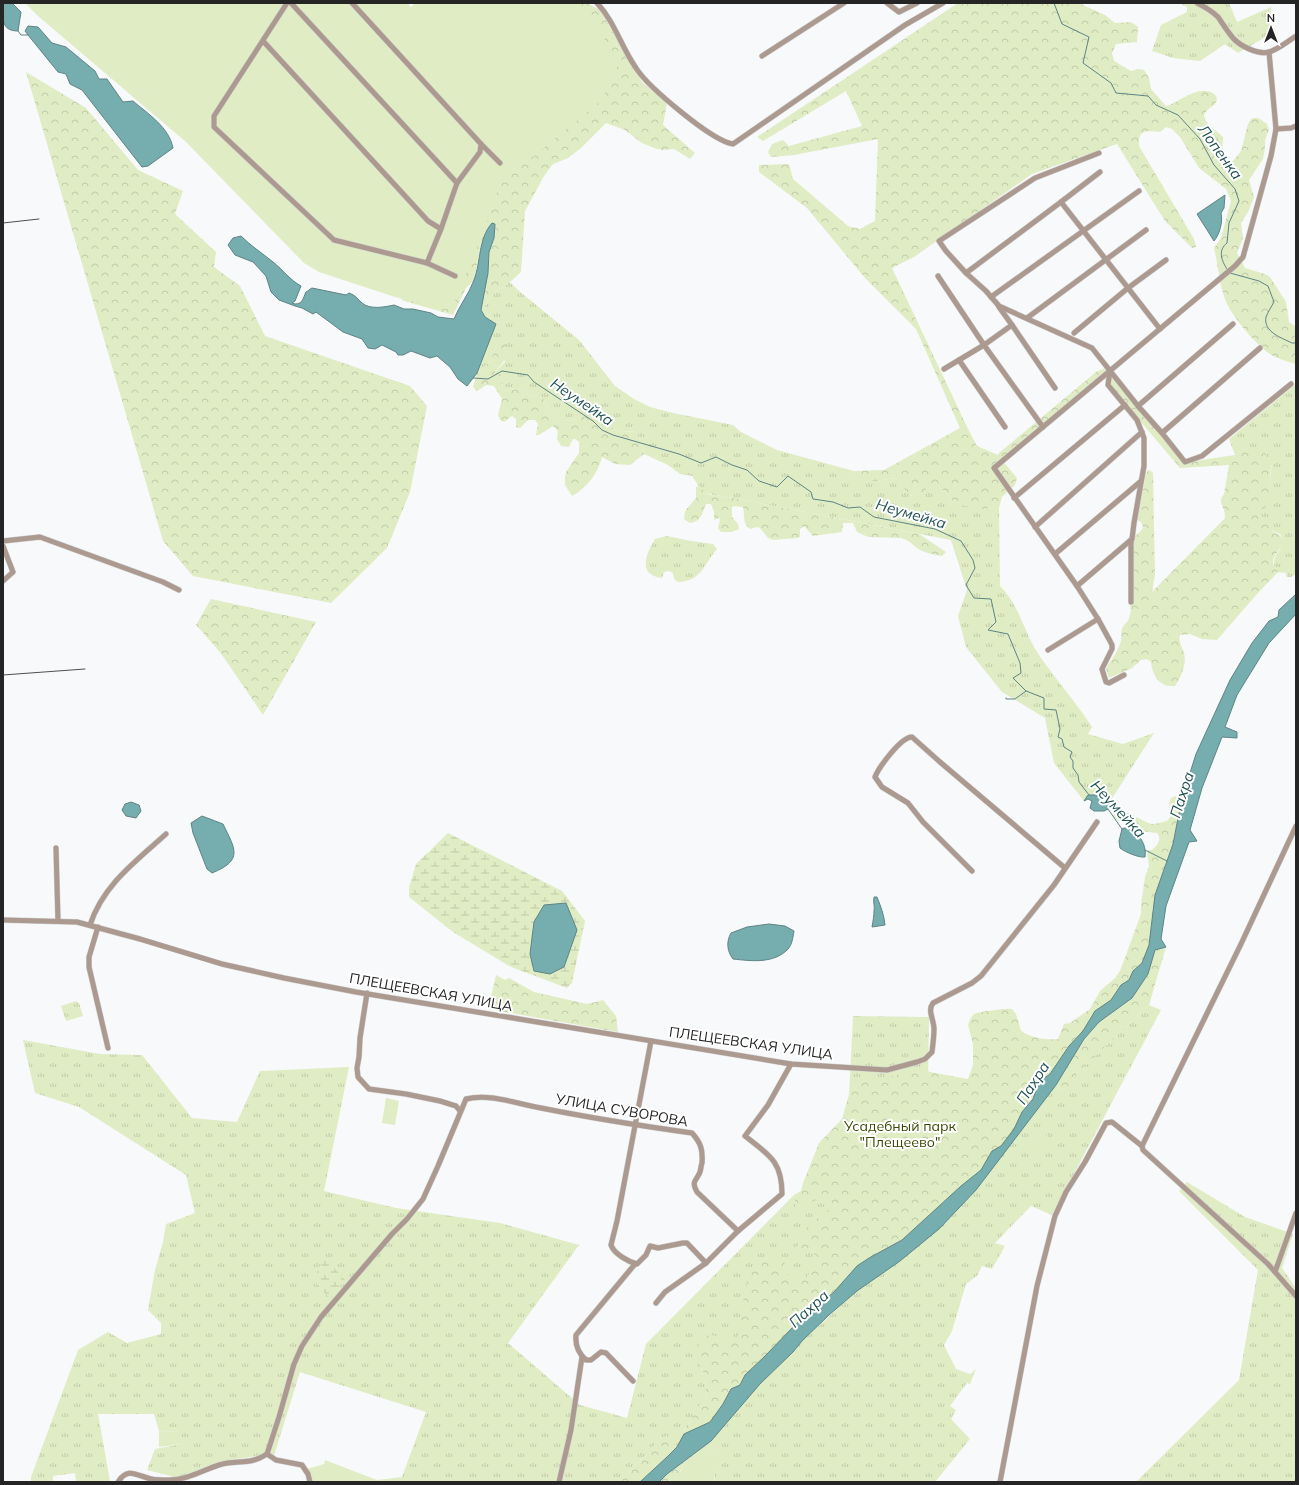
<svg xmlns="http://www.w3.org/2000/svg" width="1299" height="1485" font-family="Mulish,sans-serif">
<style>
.grass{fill:url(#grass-tufts)}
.forest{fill:url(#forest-crowns)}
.wetland{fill:url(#wetland-marsh)}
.garden{fill:#e0ecc4}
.water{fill:#76adae;stroke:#5e8485}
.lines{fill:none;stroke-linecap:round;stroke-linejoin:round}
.stream{stroke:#5e8485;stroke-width:1}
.minor-casing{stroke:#d2d3d4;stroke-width:6}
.minor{stroke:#ac9a90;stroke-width:5}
.rail{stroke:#4e4f4f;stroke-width:1}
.labels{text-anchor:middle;stroke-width:4;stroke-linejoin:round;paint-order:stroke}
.street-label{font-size:14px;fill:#252525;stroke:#fff}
.park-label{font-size:14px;fill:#3c4905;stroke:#fff}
.water-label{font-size:15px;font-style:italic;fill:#1f5152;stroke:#fff}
</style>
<defs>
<pattern id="grass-tufts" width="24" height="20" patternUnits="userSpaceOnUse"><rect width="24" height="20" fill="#e0ecc4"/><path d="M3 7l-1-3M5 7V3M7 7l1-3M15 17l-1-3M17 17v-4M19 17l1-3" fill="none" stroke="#c0caa8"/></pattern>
<pattern id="forest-crowns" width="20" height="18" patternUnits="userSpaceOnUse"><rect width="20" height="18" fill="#e0ecc4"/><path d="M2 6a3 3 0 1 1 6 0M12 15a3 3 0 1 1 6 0" fill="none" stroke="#c0caa8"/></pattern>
<pattern id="wetland-marsh" width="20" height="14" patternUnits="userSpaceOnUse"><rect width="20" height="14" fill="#e0ecc4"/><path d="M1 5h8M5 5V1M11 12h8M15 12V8" fill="none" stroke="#c0caa8"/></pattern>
</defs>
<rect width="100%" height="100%" fill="#f8f9fa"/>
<g class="grass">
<path d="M1179,3H1229L1237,22L1271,7L1272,22L1269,35L1238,53L1225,44L1200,61L1173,58L1152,51L1161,25L1187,12V7Z"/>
<path d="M510,282L519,291L579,340L615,386L634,399L650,407L673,413L733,425L741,432L777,450L854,471L851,474L877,481L895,478L912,496L932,482L945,491L954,502L982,509L999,508L1000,586C1020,606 1024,633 1039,655C1056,680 1076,702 1092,727L1088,734L1123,744L1154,733L1111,800L1110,796L1100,793L1099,795L1085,799L1084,801L1054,763L1045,718L1002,692L966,647L958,616L967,590L951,540L722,496C705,495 701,490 692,476L680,474L668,465L644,454L642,443L636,432L620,431L609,426L600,425V416L564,421L549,411L543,398L525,394L518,389L503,391L502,377L496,375L495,372L505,362L498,341L490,362L477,373L495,324L485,317L481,311L493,294Z"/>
<path d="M1296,384V574L1291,577H1287L1286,573L1278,572C1277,570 1274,567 1274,564C1272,556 1285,548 1282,537C1280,530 1271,535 1270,525L1255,512C1264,509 1264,507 1268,499C1274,485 1268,479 1272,465L1239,453L1235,455L1229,439Z"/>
<path d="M667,536L691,541L713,544L717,549C703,565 702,581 678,582L674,579L673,573L669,571L664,572L662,578C637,575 646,554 655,539Z"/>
<path d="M76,1001L79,1003L83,1016L66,1021L61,1006Z"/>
<path d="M1149,1005L1161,1010L1052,1215L1031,1206L995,1243L1005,1246L992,1269L982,1266L977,1276L966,1284L952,1331L944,1345L956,1369L970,1374L976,1369L970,1384L967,1383L950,1406L956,1410L951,1419L970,1439L935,1482H715V1472L719,1464L718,1448H714L681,1471L685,1461L711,1441L760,1384L793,1352L802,1341L857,1291L900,1261L939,1229L976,1190L1056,1085L1061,1090L1066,1088L1077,1073Z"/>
<path d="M853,1016L929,1017L928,1081L878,1239L701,1368L704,1375L707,1397L695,1411L692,1420L685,1427L684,1434L677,1447L663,1437L620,1482H376L377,1480L402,1477L426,1412L300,1372L273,1459L258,1456L229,1460L179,1478L147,1470L155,1449L182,1444L180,1432L159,1431L154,1414H98L110,1481L76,1482L75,1473L53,1476V1482H31V1477L78,1350L108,1332L127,1343L161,1334V1323L148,1310L155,1270L163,1242L166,1224L195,1213L186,1175L79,1107L35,1093L23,1040L100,1054L142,1055L192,1118L237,1122L260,1071L349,1067L324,1191L396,1208L500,1223L579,1245L508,1343L580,1405L627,1418L646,1344L794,1195L796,1202L848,1117Z"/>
<path d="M1187,1182L1245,1217L1293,1234L1282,1268L1296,1288V1482H1136L1239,1380L1258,1270L1179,1191Z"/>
</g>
<g class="forest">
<path d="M569,3H587L600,10L642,82L667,103L663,125L695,153L690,159L674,149L662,150L654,148L642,143L625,130L606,123L581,148L568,158L553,164L544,176L525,211L521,272L510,282L493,294L481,311L488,273L489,252L494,238L495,225L489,227L481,243L474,280L466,288L453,315L404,301L401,299V295L449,305L455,300Z"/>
<path d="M958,3H1079L1105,15L1115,23L1131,22L1138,27L1137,42L1116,44L1112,53L1114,61L1131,71L1138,69L1144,70L1149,78L1151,89L1166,106C1179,103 1199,83 1214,94C1216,95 1218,99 1216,102C1214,107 1206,108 1204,116L1207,123L1223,137L1222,153L1224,161L1232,162L1241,151L1248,124L1252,118H1258L1267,124L1269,130L1265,140V148L1263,159L1249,180L1254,197L1248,212L1241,223L1243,238L1237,253L1245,268L1265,274L1270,277L1286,302L1289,322L1296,327V364C1289,362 1282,360 1275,357C1260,350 1230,315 1225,299C1219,283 1218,264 1214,248L1221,238L1231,201L1226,189L1199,168L1180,137L1172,129L1166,127L1160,132C1146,131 1138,129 1139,146L1194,239L1196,247L1192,248L1165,221L1117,144L1032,174L914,257L892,268L969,431L977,446L998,455L999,453L1096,372L1105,368L1188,462L1235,455L1244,451L1257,452L1263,453L1272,462L1270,473L1271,485V494L1265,508L1256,512L1268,521L1273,532C1296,540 1271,552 1273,564C1274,566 1277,570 1278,572L1257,594L1217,640L1202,639L1190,634L1180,635C1178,642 1182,646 1184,653C1187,664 1181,677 1175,686C1160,688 1152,675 1151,662L1147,659L1141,660L1132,668L1109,678L1106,669C1110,661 1117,653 1120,644C1124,633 1117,631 1128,621L1131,611C1129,604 1129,546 1131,541C1134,535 1141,533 1143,527L1141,522L1136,519L1144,485L1145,475L1148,470H1150L1153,473L1155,575L1152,592L1225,518C1225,507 1221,508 1221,499L1224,494L1229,465L1180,468L1101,375L1002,460L1017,478L1015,485L1002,497L999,508L982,509L960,505L954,502L945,491L932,483L926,487L925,494C910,501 905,489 895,478L877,481L855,479L851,474L854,471L884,470L960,428L916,329L865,278L807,208L759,172V165L789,164L793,179L848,226L860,229L875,221L878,139L794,155L771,157L768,152L772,144L783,140L789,146L862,126L846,91L763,141L757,137Z"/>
<path d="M26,72L86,108L138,170L183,191L175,214L216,252L214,267L240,286L265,336L410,386L427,406L410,492L387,548L331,603L193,576L163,541Z"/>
<path d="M502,338L506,342C507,359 506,359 495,372L496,375L502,377L503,391L518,389L525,394L543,398L549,411L564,421L579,419L583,415L600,416V425L609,426L620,431L636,432L642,443L644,454L630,465L615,464L602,457C598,473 587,488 572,496L565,485V477L566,472L579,453V442L575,439H573L569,447L561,446L557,439L558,431L553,426L539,435H536L538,424L535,420H528L520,428L516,427V419L512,416L504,422L500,420L498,415L502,399L494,386L486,385L477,391L473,387L477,373L490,362L498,341Z"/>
<path d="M698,486L710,495L722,496L919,534L946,552L942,556C935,555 926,553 920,550C913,546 910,540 901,538L868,537L857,532L853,523H843L842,532L813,536L804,526L800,529V537L797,538L773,540L768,538L760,528L757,527L750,529C742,523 745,516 743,507L733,506L732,508V517L738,524L739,529L731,532H721L718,528L720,520L719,518L714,520V512L711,504H706C702,513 702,521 690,523L684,519L685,511L696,498V487Z"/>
<path d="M211,599L316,622L263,715L220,652L196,625Z"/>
<path d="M1176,796L1182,798L1173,844L1152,923L1149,945L1142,963L1133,971L1129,980L1121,985L1111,1000L1095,1011L1083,1031L1069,1046L1050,1074L1039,1082L1033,1099L1022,1112L1014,1129L1001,1146L992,1151L981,1170L961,1186L902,1240L869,1258L857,1266L835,1292L745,1375L740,1385L731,1389L723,1404L710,1422L684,1434L685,1427L692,1420L694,1411L707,1397L703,1372L698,1361L697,1347L708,1334L730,1340L735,1339L738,1336L740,1332V1309L746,1293L747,1273C754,1266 771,1256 782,1257C787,1265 784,1274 792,1280L801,1282C810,1276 818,1261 813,1251L801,1252L798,1250L797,1247C802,1240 804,1233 807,1227C814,1217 832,1214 832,1200L829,1197L813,1201L800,1209L796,1208L794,1195L801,1191L803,1183L819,1143L842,1119L850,1091L854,1084L861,1080L888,1077L900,1074L908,1071L926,1070L930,1072L968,1079L973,1065V1044L968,1025C969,1022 971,1017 974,1014C977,1012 1008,1008 1012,1009L1016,1014L1021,1031C1032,1038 1044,1040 1058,1039L1064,1024L1070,1023L1090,1009L1100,991L1115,978L1120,971L1141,914V904L1145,877L1149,866L1147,853L1148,850H1152C1158,844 1162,840 1157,833L1139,831L1114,818L1113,815C1124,805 1140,822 1152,824C1156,824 1162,822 1167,821L1171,816C1171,807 1165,799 1176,796Z"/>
<path d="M1166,947L1149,1005L1077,1073L1067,1088L1061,1090L1056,1085L1084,1039L1099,1022L1132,998L1148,974L1155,950Z"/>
<path d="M496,975L505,980L509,978L534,992L587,1004L603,1000L616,1016L618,1032L488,1009Z"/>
<path d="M667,1436C671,1439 673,1444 677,1447L667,1457L640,1482H620L663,1437Z"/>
<path d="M685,1461C680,1474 674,1482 659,1482L667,1474Z"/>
</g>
<g class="wetland">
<path d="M448,833L562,891L585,921L572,983L567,988L511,967L453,932L409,897V888L416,864Z"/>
<path d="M325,1257L345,1280L330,1298L317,1286V1270Z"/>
</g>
<g class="garden">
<path d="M25,3H407L411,7L415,3H569L589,14L617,59V76L598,103L499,185L486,226L451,310L395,297L319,272L304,263L186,142L38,16Z"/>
<path d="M386,1098L399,1101L395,1125L382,1123Z"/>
<path d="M1038,1129L1049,1137L1040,1151L1028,1144Z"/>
<path d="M159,1431L181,1432L182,1444L159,1447Z"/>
<path d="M714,1448H718C728,1462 712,1467 715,1482H668L688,1465Z"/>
<path d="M325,1460L377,1480L376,1482H311L307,1469L324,1464Z"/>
</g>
<g class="water">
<path d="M3,3H12L21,12L18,31C0,31 3,17 3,3Z"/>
<path d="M28,26L38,27L52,43L66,47L95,71L99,79H107L123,102L133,101C148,114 169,127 173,148L148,166L142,167L82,90L70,84L66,74L58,72L28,35L25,31Z"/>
<path d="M1225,195L1224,208L1221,213C1223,221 1220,234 1214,241L1197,214Z"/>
<path d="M492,223L495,224L494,238L489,252L488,273L481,310L485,317L496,324L477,373L467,386L458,379L450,367L437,356L430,358L411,351L403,355H398L396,352L382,345L375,349L368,348L362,339L343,332L316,312L313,314L302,308L295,306L279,300L271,292L266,276L253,262L235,255L228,245L233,238L241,236C251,246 262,253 273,262C283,270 290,280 301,286L295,301L292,303L295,304C303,304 303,298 306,292C307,292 311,288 312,288L346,295L349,293C355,295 358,299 362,303C370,310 385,307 394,305L404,309H413L431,313L438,317L454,319C459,306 469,294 474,280C481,262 478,239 492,223Z"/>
<path d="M1296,594V614L1269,643L1237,695L1225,727L1237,732V738L1222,737L1202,788L1190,830L1197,841L1189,842L1166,906L1161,939L1166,947L1155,950L1148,974L1132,998L1099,1022L1084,1039L1056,1085L976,1190L939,1229L900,1261L857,1291L829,1315L802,1341L793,1352L760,1384L711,1441L667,1474L659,1482H640L667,1457L677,1447L684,1434L710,1422L723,1404L731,1389L740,1385L745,1375L765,1356L795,1325L834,1292L857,1266L869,1258L902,1240L961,1186L981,1170L992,1151L1001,1146L1014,1129L1022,1112L1033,1099L1039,1082L1050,1074L1069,1046L1083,1031L1095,1011L1111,1000L1121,985L1129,980L1133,971L1142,963L1149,945L1155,895L1173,844L1182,798L1196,754L1230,680L1252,643L1269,621L1278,617L1279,610Z"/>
<path d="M1101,792L1110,796L1111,800L1110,808L1104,811H1094L1090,808L1092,801L1088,799L1084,801L1088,795H1099Z"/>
<path d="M131,802L139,805L141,811L136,818L126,816L122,810L125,804Z"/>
<path d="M202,816L223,824C235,849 244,860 212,873L207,869L193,833L191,823Z"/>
<path d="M1124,828C1138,830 1147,844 1145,857C1139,858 1125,852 1120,848L1119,841L1122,829Z"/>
<path d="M874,897H877C881,907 884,915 885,925L872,927C873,921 874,916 874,911C875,906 873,903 874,897Z"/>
<path d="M566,903L577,930L564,967L550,974L534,971L530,954L534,922L544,905Z"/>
<path d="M769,924L785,926L794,931C793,937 792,945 788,949C774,964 751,961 733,959C727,951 726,942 731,933L747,927Z"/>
</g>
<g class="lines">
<g class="stream">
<path d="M1054,3L1062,24L1089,37L1083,63L1111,83L1116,93L1148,96L1156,105L1178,115L1200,139L1214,165L1235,189L1239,201L1229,223L1227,243C1218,250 1221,260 1227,269"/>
<path d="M18,31L21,35H28"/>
<path d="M1230,273L1259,281L1268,286L1274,302C1271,307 1268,312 1266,317C1263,332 1282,338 1292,343H1296"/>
<path d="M473,378L488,379L502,371L528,375L534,382L593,421L602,430L613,435L679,454L701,463L716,457L732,465L747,470L759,481L777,487L788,476L811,492L813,499L833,502L848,508L860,507L874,517L935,529L961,541L973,560L975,568L966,585L974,598L991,599L996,622L988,630L1008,634L1020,663L1021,673L1013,678L1026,691L1044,698V709L1056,710L1060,729L1058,737L1062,739L1064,747L1072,752L1070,757L1073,761V768L1078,775L1079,782L1089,795"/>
<path d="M1006,698V699H1015L1026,691"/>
<path d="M1108,809L1122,829"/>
<path d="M1145,850L1167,861"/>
</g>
<g class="minor-casing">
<g id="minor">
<path d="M287,3L214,116V127L334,240L427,263L441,229L457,183L480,152L481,144L352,3"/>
<path d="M291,3L457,183"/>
<path d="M597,3C615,22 621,47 636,68C648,87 712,141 733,144L905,25L943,3"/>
<path d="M887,3L899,12L917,3"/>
<path d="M1197,3C1205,7 1212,11 1218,17C1223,24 1227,31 1233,38C1240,46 1258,55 1269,52C1279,49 1288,41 1296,36"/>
<path d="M263,41L428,221L441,229"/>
<path d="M762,56L844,3"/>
<path d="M1276,129L1291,128L1296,126"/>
<path d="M481,144L500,163"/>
<path d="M1099,153L1035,178L939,241L946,251L966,273L986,291L999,306L1092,348L1138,406L1162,433L1185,462L1202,456L1291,384"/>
<path d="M1100,172L1061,202L1160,329"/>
<path d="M427,263L455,276"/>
<path d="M966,273L1061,202"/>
<path d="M938,276L984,345L1043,427"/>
<path d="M991,297L1139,191"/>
<path d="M1027,318L1146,230"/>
<path d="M1012,325L1055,388"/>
<path d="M1074,333L1128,288L1166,260"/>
<path d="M959,360L1005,427"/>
<path d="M944,369L984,345L1012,325L999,307"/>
<path d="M1138,406L1233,324"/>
<path d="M1162,433L1260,348"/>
<path d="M1014,498L1125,405"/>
<path d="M1035,527L1142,432"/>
<path d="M3,541L40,537L163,582L179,590"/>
<path d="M1131,541V602"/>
<path d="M3,546L13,572L3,581"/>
<path d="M1055,554L1140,482"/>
<path d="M1077,586L1132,539L1134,523L1144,466V438L1137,420L1108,385L1110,371"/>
<path d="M1048,650L1098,619"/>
<path d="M1124,675L1109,683L1106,682L1102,669L1112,649V645L1110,641L1098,619L1077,586L994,468L1235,266L1243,257L1271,156L1276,129L1269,52"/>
<path d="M56,848L58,921"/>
<path d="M972,871L923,822L908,803L882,787L875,777C879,767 901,737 912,737L940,762L1065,868"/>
<path d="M3,920L77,922L140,939L222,964L284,978L356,992L791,1064L887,1070L917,1062L925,1059L932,1052C933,1044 934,1036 934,1029C934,1019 927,1011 933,1003L972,983L981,976L1054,885L1097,822"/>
<path d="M90,925C103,885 136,861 166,834"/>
<path d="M98,927L89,957V967L108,1048"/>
<path d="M367,993L360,1038L359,1057L357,1068L358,1077L369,1089L406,1094L440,1101L456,1106L460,1111"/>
<path d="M651,1041L617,1221L611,1245C614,1254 629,1262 637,1264L646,1255L650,1246L658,1248L683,1243H687L706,1263"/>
<path d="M1142,1146L1241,944L1296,826"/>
<path d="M1275,1272L1296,1213"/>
<path d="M656,1303L665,1292L706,1263L738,1231L782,1194C782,1161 769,1155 745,1136L768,1105L791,1064"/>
<path d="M633,1381L606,1353L601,1352L591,1360H586C578,1353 575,1345 576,1335L635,1264"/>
<path d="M267,1454L279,1417L294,1364L302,1346L321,1317L392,1234L407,1219L423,1199L438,1166L466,1099C490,1093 517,1104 541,1108C591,1118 642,1126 692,1133C701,1143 703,1150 702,1163C701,1165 701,1169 700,1172C696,1182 691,1180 697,1192L738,1231"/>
<path d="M267,1454L276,1460L302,1465L308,1474L310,1482"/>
<path d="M118,1482C128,1466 137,1476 151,1479C156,1480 163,1480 169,1480C187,1480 203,1470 219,1465C237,1459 249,1466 267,1454"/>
<path d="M559,1482L571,1430L582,1357"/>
<path d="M1000,1482L1037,1286L1055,1216L1066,1192L1085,1162L1106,1123L1112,1122L1142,1146L1143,1150L1268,1264L1296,1296"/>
</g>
</g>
<use href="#minor" class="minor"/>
<g class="rail">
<path d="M3,223L39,219"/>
<path d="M3,675L85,669"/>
</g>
</g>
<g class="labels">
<g class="street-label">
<text transform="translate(431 992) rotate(10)" y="5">ПЛЕЩЕЕВСКАЯ УЛИЦА</text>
<text transform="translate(751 1043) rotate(8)" y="5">ПЛЕЩЕЕВСКАЯ УЛИЦА</text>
<text transform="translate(622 1110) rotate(10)" y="5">УЛИЦА СУВОРОВА</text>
</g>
<g class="park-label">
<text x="900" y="1131">Усадебный парк<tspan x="900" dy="16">"Плещеево"</tspan></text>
</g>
<g class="water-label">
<text transform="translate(1220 152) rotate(54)" y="5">Лопенка</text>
<text transform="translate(582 402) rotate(34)" y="5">Неумейка</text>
<text transform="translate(911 514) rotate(16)" y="5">Неумейка</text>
<text transform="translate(1182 795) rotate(-72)" y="5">Пахра</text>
<text transform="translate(1118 809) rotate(47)" y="5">Неумейка</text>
<text transform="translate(1033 1083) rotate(-57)" y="5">Пахра</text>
<text transform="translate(809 1309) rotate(-42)" y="5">Пахра</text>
</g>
</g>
<rect width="1299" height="1485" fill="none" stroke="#252525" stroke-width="8"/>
<g transform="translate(1271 28)" stroke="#ffffff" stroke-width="3" paint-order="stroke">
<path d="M0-3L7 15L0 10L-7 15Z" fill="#252525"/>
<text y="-6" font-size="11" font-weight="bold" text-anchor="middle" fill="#252525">N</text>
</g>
</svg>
